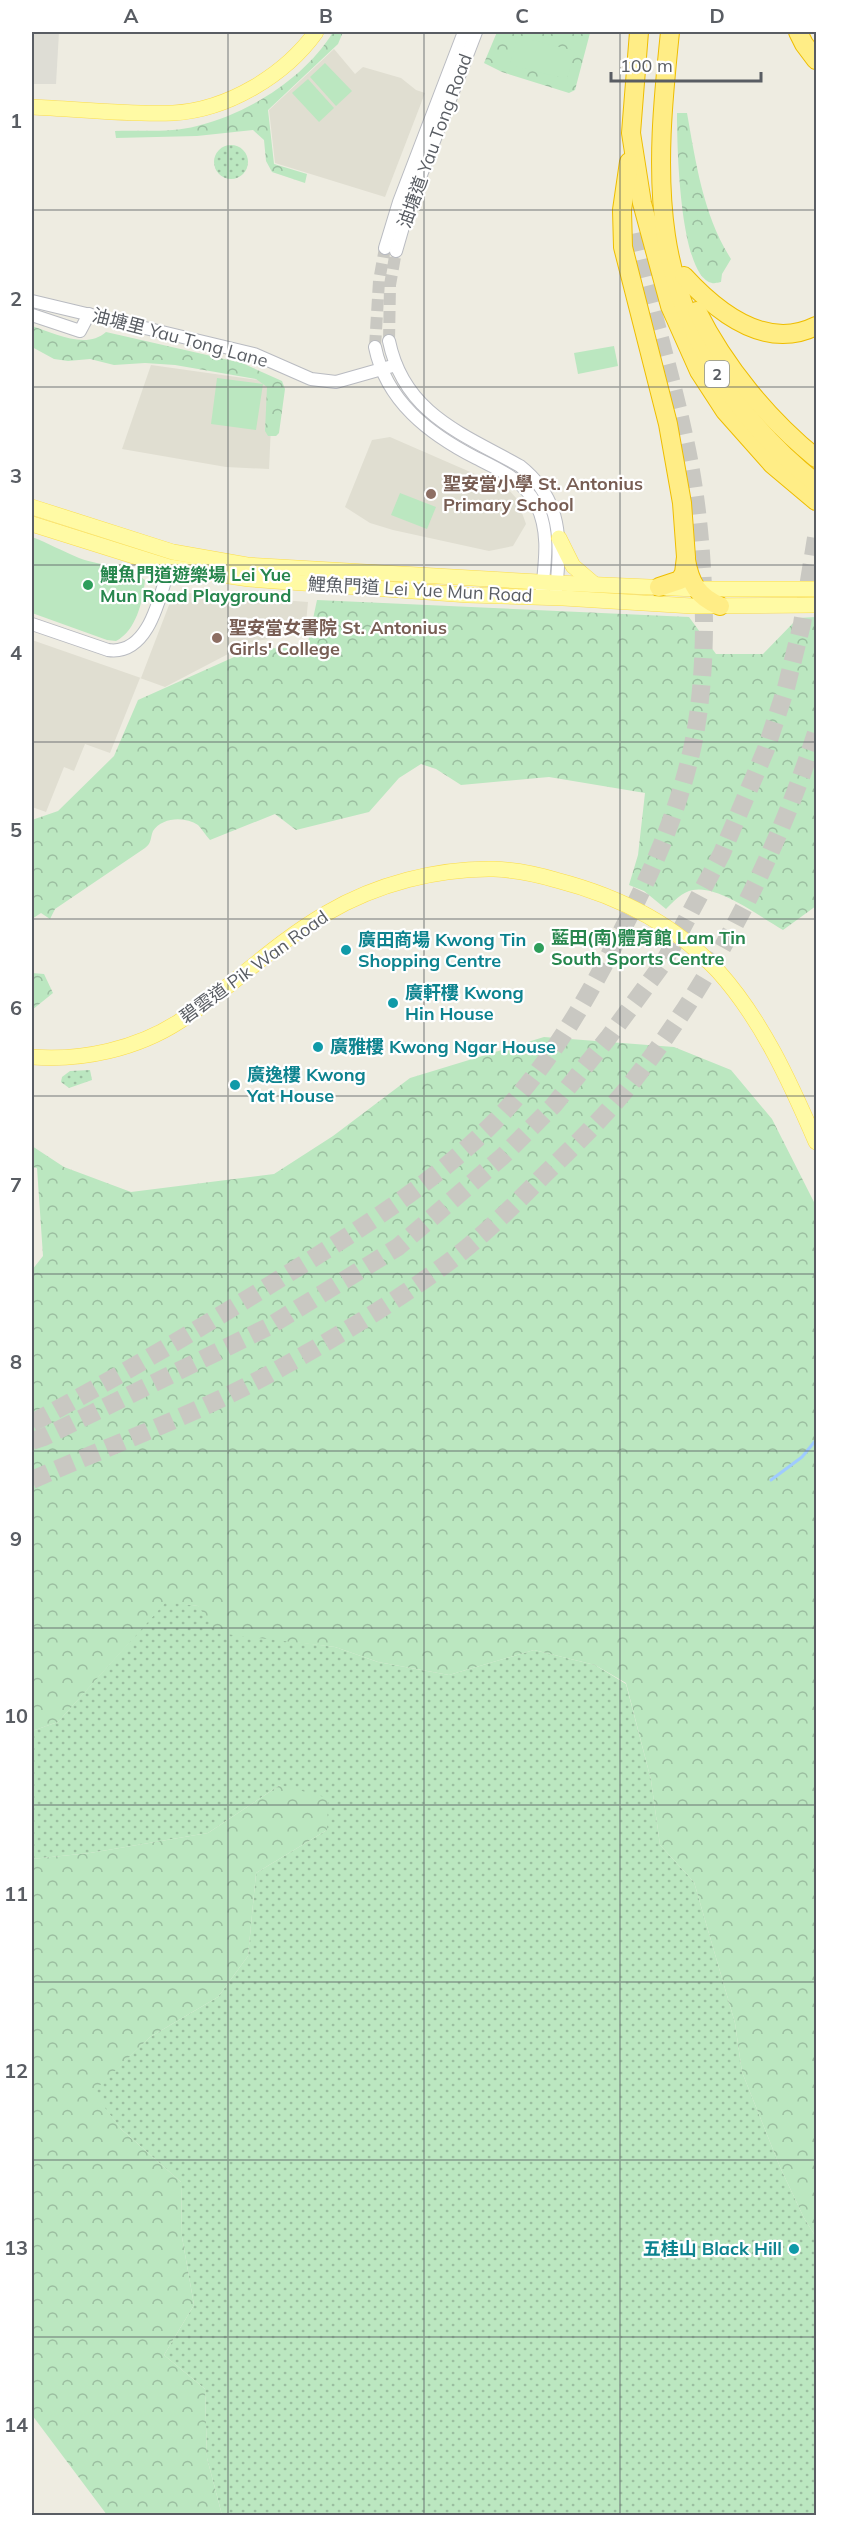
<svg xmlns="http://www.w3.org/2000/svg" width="848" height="2547" font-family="Mulish,'Noto Sans TC',sans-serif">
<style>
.industrial{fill:#deddd5}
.education{fill:#e0ded1}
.grass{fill:url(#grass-dots)}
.forest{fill:url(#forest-crowns)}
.pitch{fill:#bbe7c0}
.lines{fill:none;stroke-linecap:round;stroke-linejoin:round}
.stream{stroke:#9fcbff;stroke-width:3}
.minor-tunnel{stroke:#c9c8c2;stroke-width:12;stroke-dasharray:12 6;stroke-linecap:butt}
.highway-tunnel{stroke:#c9c8c2;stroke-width:18;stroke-dasharray:18 9;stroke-linecap:butt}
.minor-casing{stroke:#b9bbc1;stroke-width:14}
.major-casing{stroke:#fbdc4d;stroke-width:16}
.highway-casing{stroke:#eebd00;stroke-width:20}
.minor{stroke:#fff;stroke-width:12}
.major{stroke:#fffaa4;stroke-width:15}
.highway{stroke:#ffed86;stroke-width:18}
.grid{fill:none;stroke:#595d63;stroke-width:1.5;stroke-opacity:0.55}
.education-dot{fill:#8d6e63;stroke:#fff;stroke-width:2}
.leisure-dot{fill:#2e9e5b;stroke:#fff;stroke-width:2}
.culture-dot{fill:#0f9aa8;stroke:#fff;stroke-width:2}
.labels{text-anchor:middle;stroke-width:4.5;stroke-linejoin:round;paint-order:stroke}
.shield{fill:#fff;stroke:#8b8e92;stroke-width:1.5}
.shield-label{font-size:16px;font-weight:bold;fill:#595d63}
.street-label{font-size:18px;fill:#595d63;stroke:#fff}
.education-label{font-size:18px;font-weight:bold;fill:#785e54;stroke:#fff;text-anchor:start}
.leisure-label{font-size:18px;font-weight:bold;fill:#27864d;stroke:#fff;text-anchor:start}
.culture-label{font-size:18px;font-weight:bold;fill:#0d838f;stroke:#fff;text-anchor:start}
.neatline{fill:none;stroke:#595d63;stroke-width:2}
.grid-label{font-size:20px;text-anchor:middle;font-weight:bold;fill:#595d63}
</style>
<defs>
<pattern id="grass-dots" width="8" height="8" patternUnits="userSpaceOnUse" patternTransform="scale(1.5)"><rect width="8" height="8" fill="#bbe7c0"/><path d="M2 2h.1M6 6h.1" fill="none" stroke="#9bbea0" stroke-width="1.8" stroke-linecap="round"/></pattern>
<pattern id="forest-crowns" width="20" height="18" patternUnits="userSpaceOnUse" patternTransform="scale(1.5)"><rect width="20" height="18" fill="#bbe7c0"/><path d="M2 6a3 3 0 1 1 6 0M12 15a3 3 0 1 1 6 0" fill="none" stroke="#9bbea0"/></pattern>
</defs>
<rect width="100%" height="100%" fill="#eeece1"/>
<path class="industrial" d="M32,32H59L56,84H32Z"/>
<g class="education">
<path d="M334,49L355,74L363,67L401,78L416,90L425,93L385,197L275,163L269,110Z"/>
<path d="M151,365L273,382L269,469L226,467L122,449Z"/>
<path d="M390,437L507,488L517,499L526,524L513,546L489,551L393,530L370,523L345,507L372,440Z"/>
<path d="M174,592L308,602L305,633L251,642L165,687L140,678L110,753L85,744L74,771L64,767L46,812L32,807V640L141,678Z"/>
</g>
<g class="grass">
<circle cx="231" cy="162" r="17"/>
<path d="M90,1070L92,1080L69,1088L61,1082L62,1077L70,1071Z"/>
<path d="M166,1601L198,1606L289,1641L335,1647L378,1662L449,1675L534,1650L595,1665L626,1684L651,1780L660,1845L694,1882L735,2023L742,2072L780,2167L804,2218L816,2237V2515H222L207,2458L205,2389L164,2355L194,2305L182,2237L181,2182L121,2129L92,2092L150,2037L218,1997L248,1956L256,1873L327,1830L280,1785L208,1833L90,1853L32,1859V1731L58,1722Z"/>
</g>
<g class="forest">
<path d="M333,32H343L338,44L268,110L274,164L307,174L305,183L272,172L266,161L264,140L253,130L197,136L116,138L115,131C141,130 171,133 197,126C249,113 305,78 333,32Z"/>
<path d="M497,32H597L590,33L575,90L569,93L502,72L484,63Z"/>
<path d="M677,113H687C696,163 703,215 731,259L722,274L721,282C720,282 713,284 712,283C679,277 677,140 677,113Z"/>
<path d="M32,326C54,333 86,350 106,332L242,363L282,381L285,389L279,433L276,436H268L265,431L267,387L256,379L175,365L145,363L114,365L90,359L68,361L54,359L32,347Z"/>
<path d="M317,600L689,617L716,654H763L798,618L816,617V906L783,930C760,917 719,885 693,890C682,892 674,901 666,909L644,891L629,885L638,855L645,793L549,777L461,785L436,769L421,764L399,778L369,812L296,830L275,814L210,840C206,836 202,829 198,825C185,816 162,817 153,831C150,838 152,843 145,848L55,909L50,919L41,913L32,919V820L58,811L114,756L138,700L252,649L307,647Z"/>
<path d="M32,973L44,974L53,993L32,1010Z"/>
<path d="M544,1037L674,1047L731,1070L772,1119L816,1206V2237L804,2218L780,2167L742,2072L735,2023L694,1882L660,1845L651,1780L626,1683L595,1665L534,1650L449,1675L378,1662L335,1647L217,1633L198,1606L166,1602L58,1722L32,1731V1270L43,1256L37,1168L32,1167V1146L64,1167L131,1192L274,1174L333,1136L410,1078Z"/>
<path d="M280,1785L328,1798L327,1830L256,1873L248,1956L218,1997L150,2037L93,2092L121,2129L181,2182L182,2237L194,2305L164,2355L205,2389L207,2458L222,2515H107L32,2415V1859L90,1853L208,1833Z"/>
</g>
<g class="pitch">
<path d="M517,36L575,51L567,79L510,65Z"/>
<path d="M325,63L352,91L336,106L310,77Z"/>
<path d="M308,79L334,108L319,122L292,93Z"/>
<path d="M614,346L618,366L578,374L574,353Z"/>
<path d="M217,378L263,384L256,430L211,424Z"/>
<path d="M400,493L436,507L427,529L391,515Z"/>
<path d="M32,537C48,543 62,551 79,558C101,566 125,565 145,580C143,601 136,631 116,641L107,640L32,613Z"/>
</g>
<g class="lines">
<path class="stream" d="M771,1480L802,1457L816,1440"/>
<g class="minor-tunnel">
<path d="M389,341L390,285L396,251"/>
<path d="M375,347L379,281L385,248"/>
</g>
<g class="highway-tunnel">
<path d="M32,1423C116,1378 199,1329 281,1278C351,1235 425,1189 484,1132C541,1078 582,1009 617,940C649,879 677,816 692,749C701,708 704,663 704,621C703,561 698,499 685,440C670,368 647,298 633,226"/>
<path d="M32,1441L44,1437L268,1327L398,1247L503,1156L553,1106L608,1038L664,962L722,853L766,749L786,688L802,624L816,538"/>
<path d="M32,1480C116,1443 203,1412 284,1366C338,1336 392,1304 442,1267C478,1241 511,1208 543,1176C571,1149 600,1121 625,1091C710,986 775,861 816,733"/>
</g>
<g class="minor-casing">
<g id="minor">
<path d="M385,248L399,202L464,32"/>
<path d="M396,251L409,206L476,32"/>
<path d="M32,301L254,354L311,379L336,382L396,365"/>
<path d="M32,315L80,331L89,314"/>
<path d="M389,341C404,414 463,434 520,466C563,500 561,541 556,591"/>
<path d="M375,347C386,401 429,434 476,458C500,470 523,480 536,504C550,531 545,562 542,590"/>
<path d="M32,624L108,650C149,656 160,596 169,567"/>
</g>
</g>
<g class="major-casing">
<g id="major">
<path d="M32,107C78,109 127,115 173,113C228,110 285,75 316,32"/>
<path d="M32,507L173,552L247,565L557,583L696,589H816"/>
<path d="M32,524L169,567L249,579L468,595L563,598L692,606L816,605"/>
<path d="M559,538L573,566L594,584"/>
<path d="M32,1057C82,1061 137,1049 180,1021C231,988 273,944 327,913C376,884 438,868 494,869C515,870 536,874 556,880C618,896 674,923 718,971C762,1020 790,1082 816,1142"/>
</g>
</g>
<g class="highway-casing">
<g id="highway">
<path d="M639,32L631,133L642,203L670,306L699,371L725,411L772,464L816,501"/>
<path d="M670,32C663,99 656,169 666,236C681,336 739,422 816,483"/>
<path d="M798,32L804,44L816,60"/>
<path d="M629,162L622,210L623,247L668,424L682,503L686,557L684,573L680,580L659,587"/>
<path d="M684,276C717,312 766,351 816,326"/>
<path d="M697,311C725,367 768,419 816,458"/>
<path d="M686,560C690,583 698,597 720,606"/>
</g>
</g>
<use href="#minor" class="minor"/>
<use href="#major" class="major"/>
<use href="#highway" class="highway"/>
</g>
<path class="grid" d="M228,32V2516M424,32V2516M620,32V2516M32,210H816M32,387H816M32,565H816M32,742H816M32,919H816M32,1096H816M32,1274H816M32,1451H816M32,1628H816M32,1805H816M32,1982H816M32,2160H816M32,2337H816"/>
<g class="education-dot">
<circle cx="431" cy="494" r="6"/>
<circle cx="217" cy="638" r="6"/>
</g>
<g class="leisure-dot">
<circle cx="88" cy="585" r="6"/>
<circle cx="539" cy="948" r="6"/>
</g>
<g class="culture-dot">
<circle cx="346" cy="950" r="6"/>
<circle cx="393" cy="1003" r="6"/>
<circle cx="318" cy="1047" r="6"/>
<circle cx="235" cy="1085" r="6"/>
<circle cx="794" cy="2249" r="6"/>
</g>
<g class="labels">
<rect class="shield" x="705" y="361" width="24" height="26" rx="4.5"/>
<g class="shield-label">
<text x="717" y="380">2</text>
</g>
<g class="street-label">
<text transform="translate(435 141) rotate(-70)" y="6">油塘道 Yau Tong Road</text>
<text transform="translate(180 338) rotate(15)" y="6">油塘里 Yau Tong Lane</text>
<text transform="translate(420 590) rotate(3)" y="6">鯉魚門道 Lei Yue Mun Road</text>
<text transform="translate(254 967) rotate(-36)" y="6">碧雲道 Pik Wan Road</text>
</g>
<g class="education-label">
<text x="443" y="490">聖安當小學 St. Antonius<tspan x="443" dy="21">Primary School</tspan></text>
<text x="229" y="634">聖安當女書院 St. Antonius<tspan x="229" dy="21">Girls' College</tspan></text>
</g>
<g class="leisure-label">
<text x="100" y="581">鯉魚門道遊樂場 Lei Yue<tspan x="100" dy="21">Mun Road Playground</tspan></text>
<text x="551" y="944">藍田(南)體育館 Lam Tin<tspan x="551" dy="21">South Sports Centre</tspan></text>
</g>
<g class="culture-label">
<text x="358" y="946">廣田商場 Kwong Tin<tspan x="358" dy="21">Shopping Centre</tspan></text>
<text x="405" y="999">廣軒樓 Kwong<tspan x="405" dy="21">Hin House</tspan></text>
<text x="330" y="1053">廣雅樓 Kwong Ngar House</text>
<text x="247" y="1081">廣逸樓 Kwong<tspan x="247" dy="21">Yat House</tspan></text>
<text x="782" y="2255" text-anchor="end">五桂山 Black Hill</text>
</g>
</g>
<rect width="848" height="2547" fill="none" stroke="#ffffff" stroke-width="66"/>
<path d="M611 72v9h150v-9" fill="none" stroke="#595d63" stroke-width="3"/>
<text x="620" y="72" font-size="18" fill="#595d63" stroke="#ffffff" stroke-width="4.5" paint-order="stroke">100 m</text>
<rect x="33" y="33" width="782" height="2481" class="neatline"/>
<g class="grid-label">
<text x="131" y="23">A</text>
<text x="326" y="23">B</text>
<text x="522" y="23">C</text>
<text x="717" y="23">D</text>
<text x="16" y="128">1</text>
<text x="16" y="306">2</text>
<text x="16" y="483">3</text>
<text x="16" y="660">4</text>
<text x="16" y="837">5</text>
<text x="16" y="1015">6</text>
<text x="16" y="1192">7</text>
<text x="16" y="1369">8</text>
<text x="16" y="1546">9</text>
<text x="16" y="1723">10</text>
<text x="16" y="1901">11</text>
<text x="16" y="2078">12</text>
<text x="16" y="2255">13</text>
<text x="16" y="2432">14</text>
</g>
</svg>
